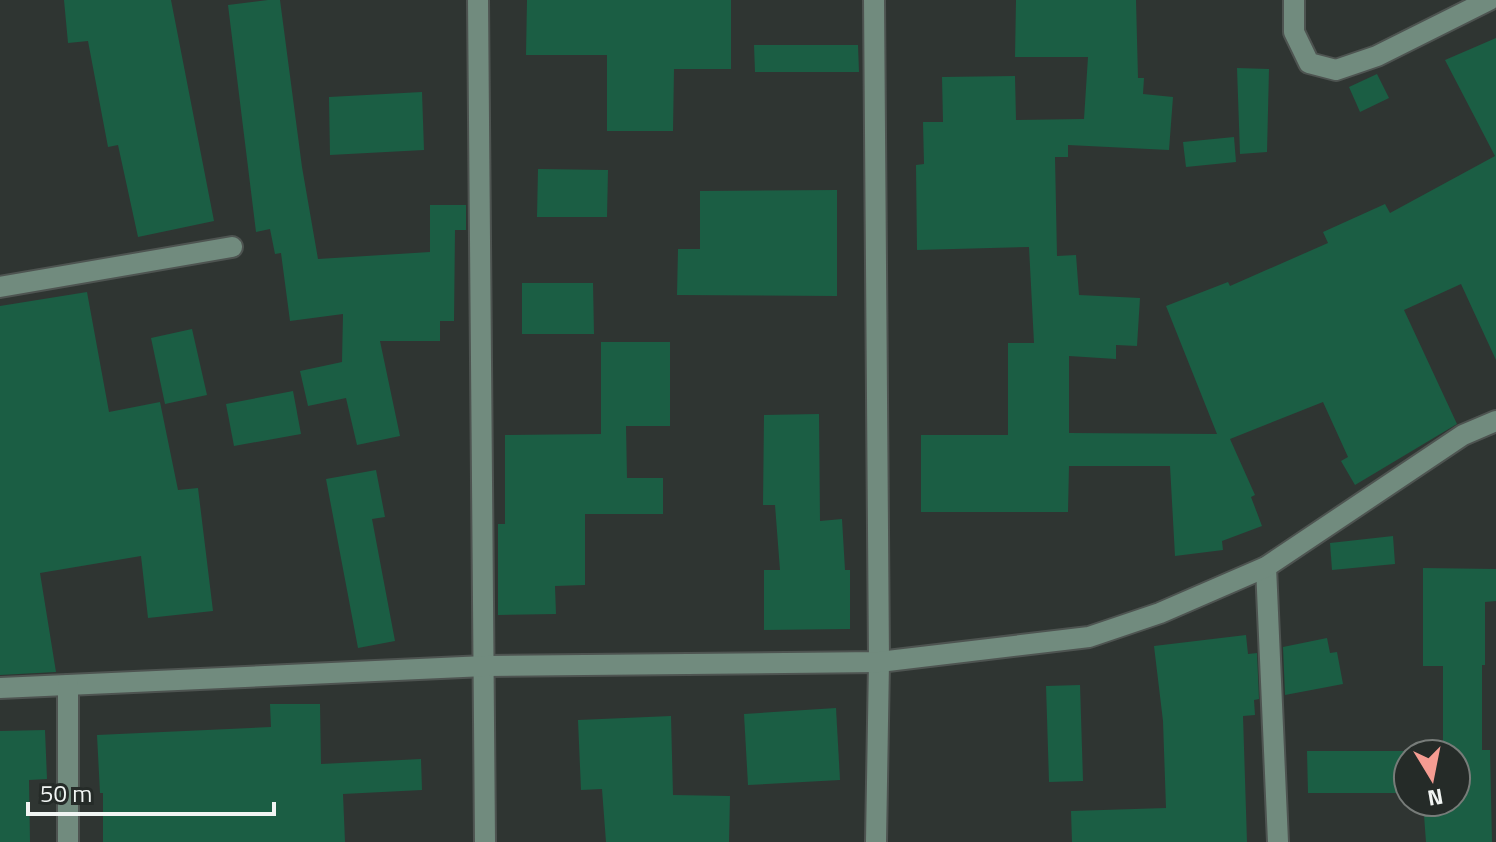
<svg xmlns="http://www.w3.org/2000/svg" width="1496" height="842" font-family="'Titillium Web',sans-serif">
<style>
.building{fill:#1b5e44}
.lines{fill:none;stroke-linecap:round;stroke-linejoin:round}
.minor-casing{stroke:#4e5451;stroke-width:24}
.minor{stroke:#718b7e;stroke-width:20}
</style>
<rect width="100%" height="100%" fill="#2f3532"/>
<g class="building">
<path d="M64,0H171L214,221L138,237L118,145L108,147L88,41L68,43Z"/>
<path d="M268,0H280L302,167L318,259L430,252V205H466V230H455L454,321H440V341H380L400,436L357,445L346,398L308,406L300,371L342,362L343,314L290,321L281,253L275,254L270,229L256,232L228,5Z"/>
<path d="M527,0H731V69H674L673,131H607V55H526Z"/>
<path d="M1016,0H1136L1138,78H1144L1143,94L1173,97L1169,150L1068,145V157H1055L1057,256L1076,255L1079,295L1140,298L1137,346L1116,345V359L1069,356V433L1217,434L1166,306L1228,282L1230,286L1328,243L1323,232L1385,204L1390,213L1495,156L1445,60L1496,38V360L1461,284L1404,310L1457,424L1355,485L1341,461L1348,457L1323,402L1230,439L1255,495L1251,497L1262,526L1222,541L1223,550L1175,556L1170,466H1069L1068,512H921V435H1008V343H1034L1029,247L917,250L916,165L924,164L923,122H943L942,77L1015,76L1016,120L1084,119L1088,57H1015Z"/>
<path d="M754,45H858L859,72H755Z"/>
<path d="M1237,68L1269,69L1267,152L1240,154Z"/>
<path d="M1377,74L1389,98L1360,112L1349,87Z"/>
<path d="M422,92L424,150L330,155L329,97Z"/>
<path d="M1234,137L1236,162L1186,167L1183,142Z"/>
<path d="M538,169L608,170L607,217H537Z"/>
<path d="M837,190V296L677,295L678,249H700V191Z"/>
<path d="M522,283H593L594,334H522Z"/>
<path d="M87,292L109,412L160,402L178,490L198,488L213,611L148,618L141,556L40,573L56,672L0,675V306Z"/>
<path d="M192,329L207,395L165,404L151,338Z"/>
<path d="M601,342H670V426H626L627,478H663V514H585V585L555,586L556,614L498,615V524H505V435L601,434Z"/>
<path d="M293,391L301,434L234,446L226,404Z"/>
<path d="M819,414L820,521L842,519L845,570H850V629L764,630V570H780L775,505H763L764,415Z"/>
<path d="M376,470L385,517L372,519L395,641L358,648L326,479Z"/>
<path d="M1393,536L1395,564L1332,570L1330,543Z"/>
<path d="M1423,568L1496,569V601L1485,602V665H1482V750H1490L1492,842H1426L1423,802H1456V754H1408V793H1308L1307,751H1443V666H1423Z"/>
<path d="M1246,635L1248,654L1257,653L1259,699L1254,700L1255,715L1243,716L1247,842H1072L1071,811L1166,808L1163,721L1154,646Z"/>
<path d="M1327,638L1330,653L1337,652L1343,684L1285,695L1283,647Z"/>
<path d="M1080,685L1083,781L1049,782L1046,686Z"/>
<path d="M270,704H320L321,764L421,759L422,790L343,794L345,842H103V793H100L97,735L271,727Z"/>
<path d="M836,708L840,780L748,785L744,714Z"/>
<path d="M671,716L673,795L730,796L729,842H606L602,789L581,790L578,720Z"/>
<path d="M45,730L47,779L29,780L30,842H0V731Z"/>
</g>
<g class="lines">
<g class="minor-casing">
<g id="minor">
<path d="M478,0L485,842"/>
<path d="M874,0L879,662L876,842"/>
<path d="M1294,0V32L1309,63L1336,70L1377,56L1489,0"/>
<path d="M0,287L232,247"/>
<path d="M1266,567L1278,842"/>
<path d="M0,688L485,666L879,662L1089,637L1160,613L1266,567L1463,435L1496,421"/>
<path d="M68,842V685"/>
</g>
</g>
<use href="#minor" class="minor"/>
</g>
<g transform="translate(1432 778) rotate(170)"><circle r="38" fill="#252b28" stroke="#777c79" stroke-width="2"/>
<path d="M0-6L14 30L0 20L-14 30Z" fill="#f59c92"/>
<text y="-12" font-size="22" font-weight="bold" text-anchor="middle" fill="#f1f5f3">N</text>
</g>
<path d="M28 802v12h246v-12" fill="none" stroke="#f1f5f3" stroke-width="4"/>
<text x="40" y="802" font-size="24" fill="#f1f5f3" stroke="#252b28" stroke-width="6" paint-order="stroke">50 m</text>
</svg>
